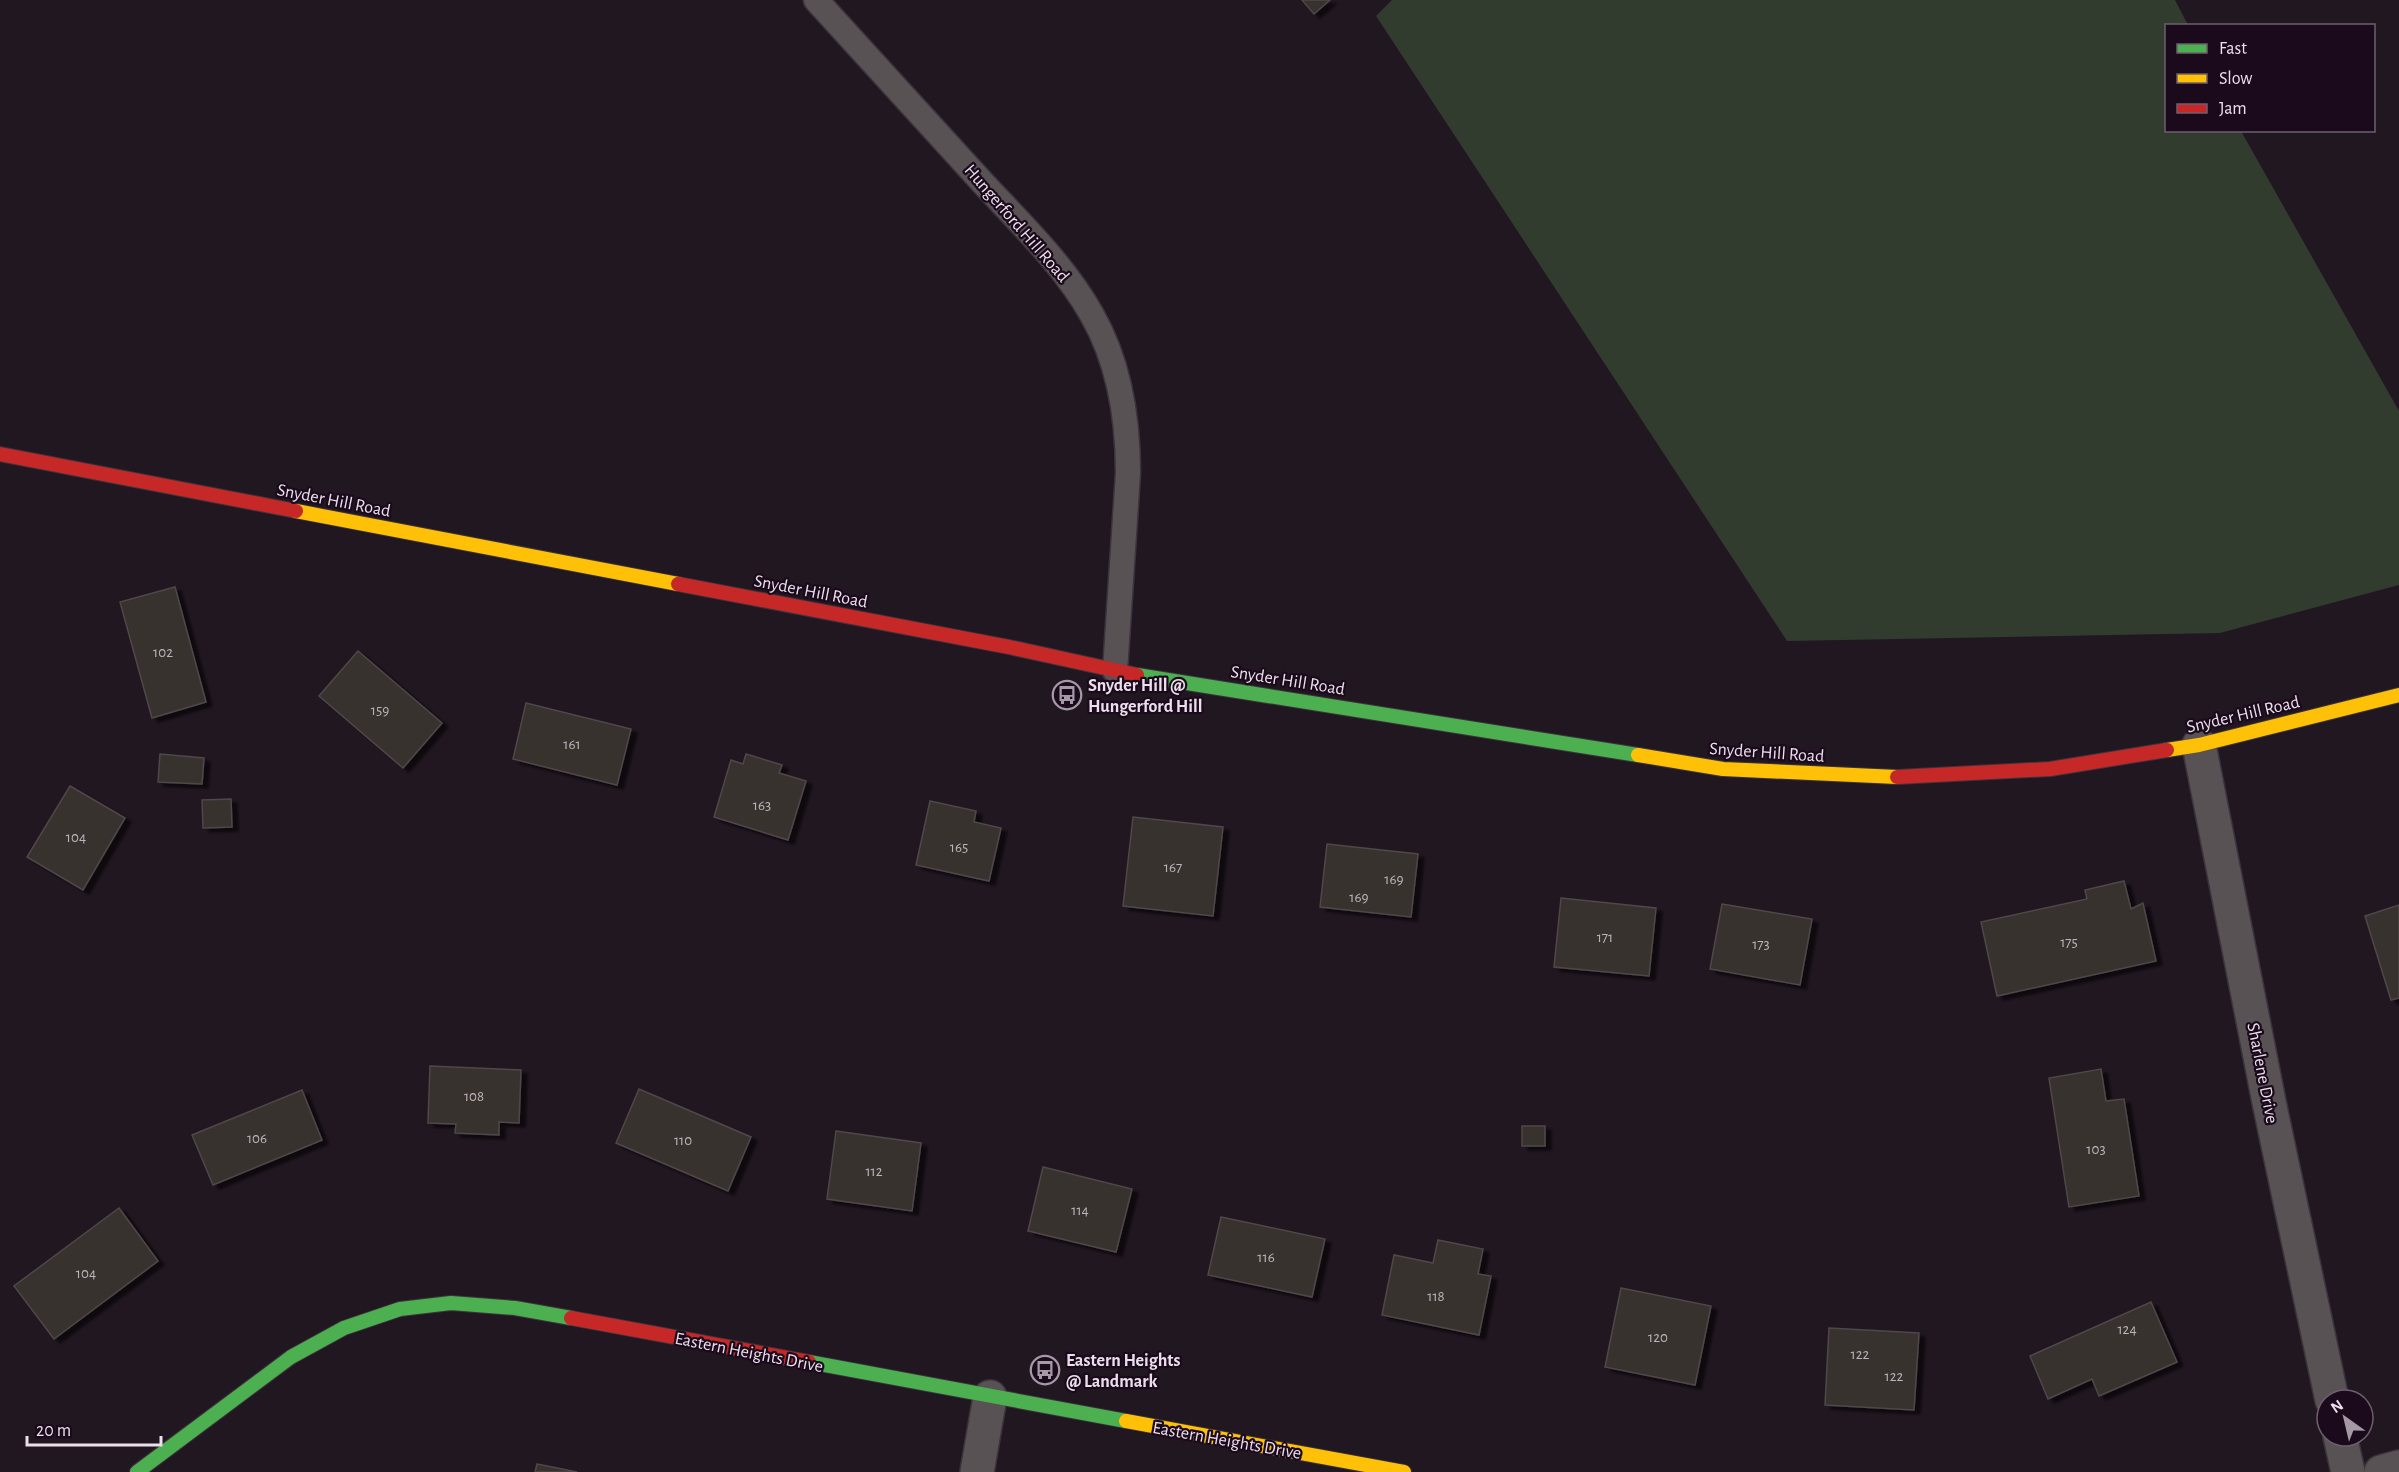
<svg xmlns="http://www.w3.org/2000/svg" width="2399" height="1472" font-family="'Alegreya Sans',sans-serif">
<style>
.green{fill:#313c2e}
.building{fill:#39302f;stroke:#4f4748;stroke-width:1.5;filter:url(#shadow)}
.lines{fill:none;stroke-linecap:round;stroke-linejoin:round}
.lane-casing{stroke:#3c343c;stroke-width:27}
.street-casing{stroke:#3c343c;stroke-width:36}
.fast-casing{stroke:#3c343c;stroke-width:16}
.slow-casing{stroke:#3c343c;stroke-width:16}
.jam-casing{stroke:#3c343c;stroke-width:16}
.lane{stroke:#595255;stroke-width:24}
.street{stroke:#595255;stroke-width:33}
.fast{stroke:#4caf50;stroke-width:14}
.slow{stroke:#ffc107;stroke-width:14}
.jam{stroke:#c62828;stroke-width:14}
.labels{text-anchor:middle;stroke-width:4.5;stroke-linejoin:round;paint-order:stroke}
.number-label{font-size:15px;fill:#beb3bc}
.street-label{font-size:18px;fill:#ebdfeb;stroke:#1b0a1c}
.poi-label{font-size:18px;font-weight:bold;fill:#ebdfeb;stroke:#1b0a1c;text-anchor:start}
</style>
<defs>
<filter id="shadow"><feDropShadow dx="6" dy="4" stdDeviation="1.5" flood-color="#0009"/></filter>
</defs>
<rect width="100%" height="100%" fill="#211721"/>
<path class="green" d="M1392,0H2175L2188,25L2166,26V130L2241,131L2399,411V585L2220,633L1787,641L1376,16Z"/>
<g class="building">
<path d="M1302,0H1330L1314,14Z"/>
<path d="M175,587L206,702L152,718L120,602Z"/>
<path d="M358,651L442,723L403,768L319,696Z"/>
<path d="M526,703L631,729L617,785L513,759Z"/>
<path d="M160,754L204,758L202,784L158,782Z"/>
<path d="M746,754L782,765L779,773L806,781L788,840L714,817L731,760L743,764Z"/>
<path d="M70,786L125,818L83,890L27,857Z"/>
<path d="M231,799L232,827L203,828L202,800Z"/>
<path d="M930,801L976,811L974,822L1001,828L989,881L916,865Z"/>
<path d="M1133,817L1223,827L1213,916L1123,906Z"/>
<path d="M1327,844L1418,854L1411,917L1320,907Z"/>
<path d="M2124,881L2131,909L2143,903L2156,961L1997,996L1981,922L2087,899L2085,890Z"/>
<path d="M1561,898L1656,908L1649,976L1554,967Z"/>
<path d="M1722,904L1812,919L1800,985L1710,969Z"/>
<path d="M2399,905V998L2391,1000L2365,916Z"/>
<path d="M430,1066L521,1070L519,1123L499,1122V1135L455,1133L456,1124L428,1123Z"/>
<path d="M2101,1069L2106,1101L2124,1099L2139,1196L2069,1207L2049,1078Z"/>
<path d="M639,1089L751,1137L728,1191L616,1143Z"/>
<path d="M302,1090L322,1140L213,1185L192,1135Z"/>
<rect x="1522" y="1126" width="23" height="20"/>
<path d="M836,1131L921,1143L912,1211L827,1199Z"/>
<path d="M1043,1167L1132,1189L1116,1252L1028,1231Z"/>
<path d="M119,1208L158,1261L54,1339L14,1286Z"/>
<path d="M1221,1217L1325,1239L1312,1297L1208,1275Z"/>
<path d="M1438,1240L1483,1249L1478,1274L1491,1276L1479,1335L1382,1315L1394,1255L1433,1263Z"/>
<path d="M1621,1288L1711,1306L1695,1385L1605,1367Z"/>
<path d="M2151,1302L2177,1362L2099,1396L2092,1379L2048,1399L2030,1356Z"/>
<path d="M1829,1328L1919,1333L1914,1410L1825,1405Z"/>
<path d="M537,1464L577,1472H535Z"/>
</g>
<g class="lines">
<g class="lane-casing">
<path id="lane" d="M816,0C871,61 927,121 982,182C1021,224 1064,265 1092,315C1119,362 1128,420 1128,473L1115,671"/>
</g>
<g class="street-casing">
<g id="street">
<path d="M2199,745L2269,1102L2332,1400"/>
<path d="M2340,1436L2348,1472"/>
<path d="M977,1472L990,1397"/>
<path d="M2381,1472L2399,1467"/>
</g>
</g>
<g class="fast-casing">
<g id="fast">
<path d="M1137,675L1638,755"/>
<path d="M809,1362L1126,1421"/>
<path d="M137,1472L291,1357L344,1328L400,1309L451,1303L515,1308L571,1318"/>
</g>
</g>
<g class="slow-casing">
<g id="slow">
<path d="M296,511L678,584"/>
<path d="M2167,750L2199,745L2399,695"/>
<path d="M1638,755L1723,769L1897,777"/>
<path d="M1126,1421L1404,1472"/>
</g>
</g>
<g class="jam-casing">
<g id="jam">
<path d="M0,454L296,511"/>
<path d="M678,584L1009,647L1137,675"/>
<path d="M1897,777L2050,769L2167,750"/>
<path d="M571,1318L809,1362"/>
</g>
</g>
<use href="#lane" class="lane"/>
<use href="#street" class="street"/>
<use href="#fast" class="fast"/>
<use href="#slow" class="slow"/>
<use href="#jam" class="jam"/>
</g>
<defs>
<g id="bus-ring" transform="scale(1.5)"><circle r="9.5" fill="#1b0a1c" stroke="#a499a4" stroke-width="1.5"/><path d="M-5-6H5V4H4V6H2V4H-2V6H-4V4H-5ZM-3.5-4V0h7V-4ZM-3.5 1.2v1.5H-2V1.2ZM2 1.2v1.5H3.5V1.2Z" fill="#a499a4"/></g>
</defs>
<g fill-rule="evenodd">
<use href="#bus-ring" x="1067" y="695"/>
<use href="#bus-ring" x="1045" y="1370"/>
</g>
<g class="labels">
<g class="number-label">
<text x="163" y="657">102</text>
<text x="380" y="715">159</text>
<text x="572" y="749">161</text>
<text x="762" y="810">163</text>
<text x="76" y="842">104</text>
<text x="959" y="852">165</text>
<text x="1173" y="872">167</text>
<text x="1394" y="884">169</text>
<text x="1359" y="902">169</text>
<text x="1605" y="942">171</text>
<text x="2069" y="947">175</text>
<text x="1761" y="949">173</text>
<text x="474" y="1101">108</text>
<text x="257" y="1143">106</text>
<text x="683" y="1145">110</text>
<text x="2096" y="1154">103</text>
<text x="874" y="1176">112</text>
<text x="1080" y="1215">114</text>
<text x="1266" y="1262">116</text>
<text x="86" y="1278">104</text>
<text x="1436" y="1301">118</text>
<text x="2127" y="1334">124</text>
<text x="1658" y="1342">120</text>
<text x="1860" y="1359">122</text>
<text x="1894" y="1381">122</text>
</g>
<g class="street-label">
<text transform="translate(1017 223) rotate(49)" y="6">Hungerford Hill Road</text>
<text transform="translate(334 500) rotate(11)" y="6">Snyder Hill Road</text>
<text transform="translate(811 591) rotate(11)" y="6">Snyder Hill Road</text>
<text transform="translate(1288 680) rotate(9)" y="6">Snyder Hill Road</text>
<text transform="translate(2243 714) rotate(-13)" y="6">Snyder Hill Road</text>
<text transform="translate(1767 752) rotate(4)" y="6">Snyder Hill Road</text>
<text transform="translate(2263 1073) rotate(79)" y="6">Sharlene Drive</text>
<text transform="translate(749 1352) rotate(11)" y="6">Eastern Heights Drive</text>
<text transform="translate(1227 1440) rotate(10)" y="6">Eastern Heights Drive</text>
</g>
<g class="poi-label">
<text x="1088" y="691">Snyder Hill @<tspan x="1088" dy="21">Hungerford Hill</tspan></text>
<text x="1066" y="1366">Eastern Heights<tspan x="1066" dy="21">@ Landmark</tspan></text>
</g>
</g>
<rect x="2165" y="24" width="210" height="108" fill="#1b0a1c" stroke="#6e5f6f" stroke-width="1.5"/>
<rect x="2177" y="44" width="30" height="9" fill="#4caf50" stroke="#6e5f6f" stroke-width="1.5"/>
<text x="2219" y="54" font-size="18" fill="#ebdfeb">Fast</text>
<rect x="2177" y="74" width="30" height="9" fill="#ffc107" stroke="#6e5f6f" stroke-width="1.5"/>
<text x="2219" y="84" font-size="18" fill="#ebdfeb">Slow</text>
<rect x="2177" y="104" width="30" height="9" fill="#c62828" stroke="#6e5f6f" stroke-width="1.5"/>
<text x="2219" y="114" font-size="18" fill="#ebdfeb">Jam</text>
<g transform="translate(2345 1418) rotate(326)"><circle r="28" fill="#1b0a1c" stroke="#6e5f6f" stroke-width="1.5"/>
<path d="M0-4.5L10 22L0 15L-10 22Z" fill="#a499a4"/>
<text y="-9" font-size="16" font-weight="bold" text-anchor="middle" fill="#ebdfeb">N</text>
</g>
<path d="M27 1436v9h134v-9" fill="none" stroke="#ebdfeb" stroke-width="3"/>
<text x="36" y="1436" font-size="18" fill="#ebdfeb" stroke="#1b0a1c" stroke-width="4.5" paint-order="stroke">20 m</text>
</svg>
